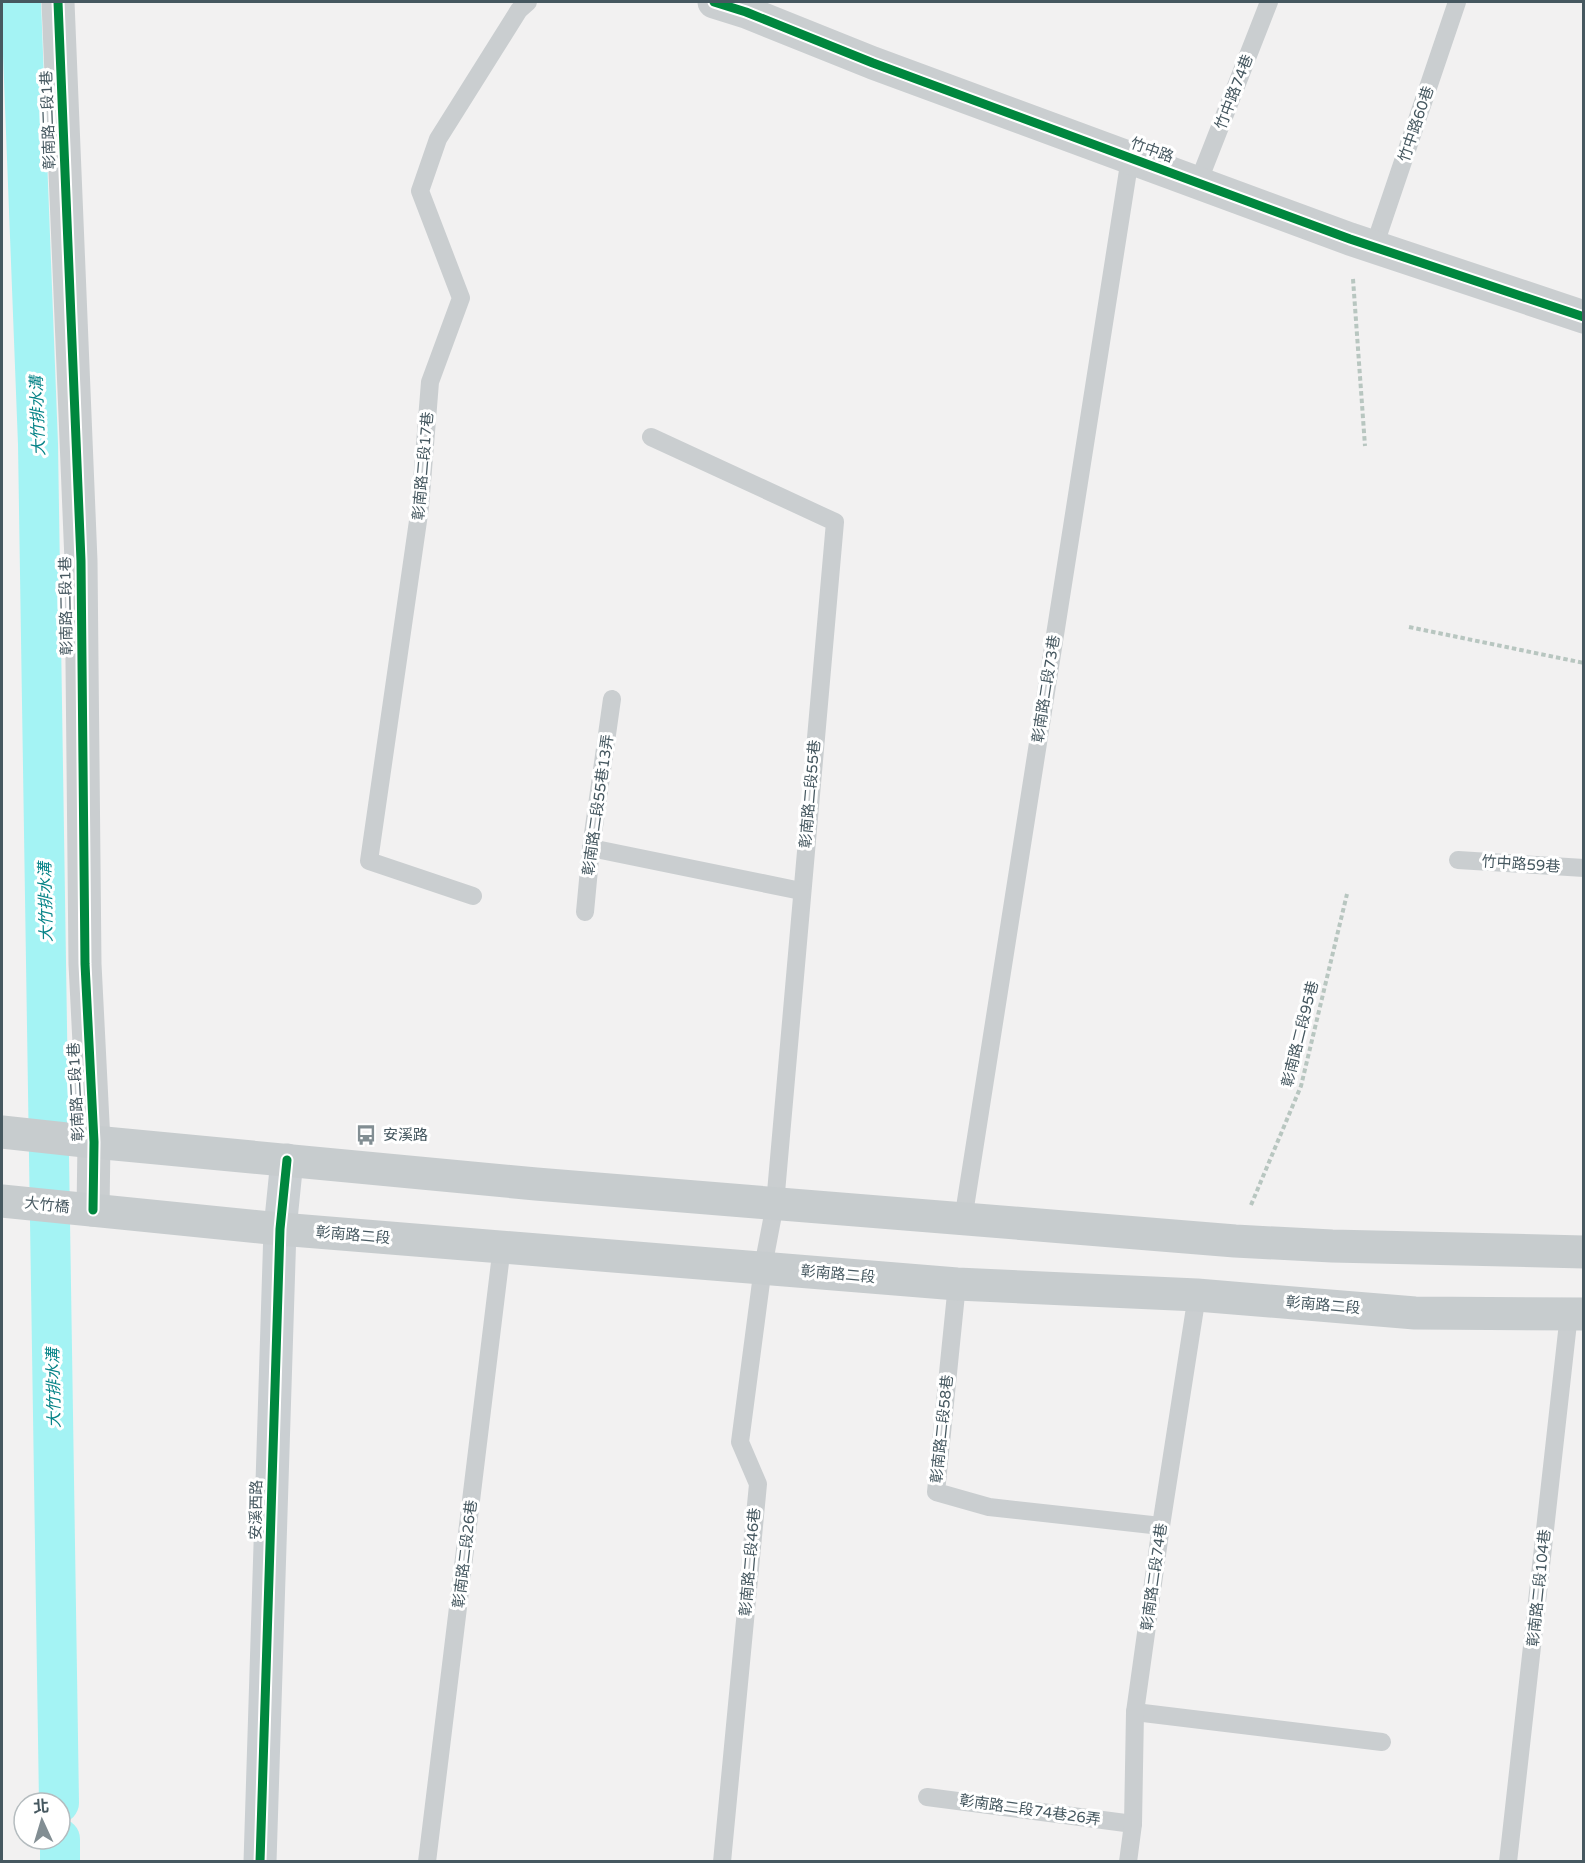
<svg xmlns="http://www.w3.org/2000/svg" width="1585" height="1863" font-family="'Varela Round','Noto Sans TC',sans-serif">
<style>
.lines{fill:none;stroke-linecap:round;stroke-linejoin:round}
.canal{stroke:#a4f3f4;stroke-width:40}
.path{stroke:#b8c6c0;stroke-width:4;stroke-dasharray:4.5 3;stroke-linecap:butt}
.lane{stroke:#caced0;stroke-width:18}
.street{stroke:#caced0;stroke-width:33}
.secondary{stroke:#cacfd2;stroke-width:33}
.primary{stroke:#c7ccce;stroke-width:33}
.cycleway-casing{stroke:#fff;stroke-width:13}
.cycleway{stroke:#00873e;stroke-width:9}
.labels{text-anchor:middle;stroke-width:6;stroke-linejoin:round;paint-order:stroke}
.street-label{font-size:15px;fill:#465860;stroke:#fff}
.poi-label{font-size:15px;fill:#465860;stroke:#fff;text-anchor:start}
.water-label{font-size:16px;font-style:italic;fill:#058387;stroke:#fff}
</style>
<rect width="100%" height="100%" fill="#f2f1f1"/>
<g class="lines">
<g class="canal">
<path d="M21,2L38,444L59,1803"/>
<path d="M60,1839V1862"/>
</g>
<g class="path">
<path d="M1353,279L1365,446"/>
<path d="M1409,627L1584,663"/>
<path d="M1251,1205L1301,1086L1347,894"/>
</g>
<g class="lane">
<path d="M1198,183L1269,2"/>
<path d="M1374,247L1457,2"/>
<path d="M651,437L835,522L775,1204L763,1267L740,1442L758,1484L722,1862"/>
<path d="M591,848L801,891"/>
<path d="M1458,860L1584,868"/>
<path d="M473,896L369,861L420,507L430,382L461,298L420,191L438,139L519,10L528,2"/>
<path d="M585,912L591,848L612,699"/>
<path d="M963,1220L1130,158"/>
<path d="M957,1284L936,1492L989,1507L1161,1526"/>
<path d="M1135,1712L1382,1742"/>
<path d="M927,1797L1133,1824"/>
<path d="M427,1862L502,1246"/>
<path d="M1128,1862L1133,1824L1135,1712L1161,1526L1197,1295"/>
<path d="M1508,1862L1569,1314"/>
</g>
<g class="street">
<path d="M58,2L81,561L85,964L94,1142L93,1210"/>
<path d="M714,2L746,12L873,63L1350,239L1584,317"/>
</g>
<path class="secondary" d="M260,1862L280,1229L287,1160"/>
<g class="primary">
<path d="M2,1132L94,1142L536,1184L1235,1241L1332,1246L1584,1252"/>
<path d="M2,1201L280,1229L957,1284L1197,1295L1415,1313L1584,1314"/>
</g>
<g class="cycleway-casing">
<g id="cycleway">
<path d="M58,2L81,561L85,964L94,1142L93,1210"/>
<path d="M714,2L746,12L873,63L1350,239L1584,317"/>
<path d="M260,1862L280,1229L287,1160"/>
</g>
</g>
<use href="#cycleway" class="cycleway"/>
</g>
<defs>
<g id="bus-bare" transform="scale(1.62)"><path d="M-5-6H5V4H4V6H2V4H-2V6H-4V4H-5ZM-3.5-4V0h7V-4ZM-3.5 1.2v1.5H-2V1.2ZM2 1.2v1.5H3.5V1.2Z" fill="#828e93" stroke="#fff" stroke-width="2.5" paint-order="stroke"/></g>
</defs>
<g fill-rule="evenodd">
<use href="#bus-bare" x="366" y="1135"/>
</g>
<g class="labels">
<g class="street-label">
<text transform="translate(1234 92) rotate(-69)" y="5">竹中路74巷</text>
<text transform="translate(48 120) rotate(-92)" y="5">彰南路二段1巷</text>
<text transform="translate(1416 124) rotate(-71)" y="5">竹中路60巷</text>
<text transform="translate(1152 150) rotate(20)" y="5">竹中路</text>
<text transform="translate(423 466) rotate(-85)" y="5">彰南路二段17巷</text>
<text transform="translate(66 606) rotate(-91)" y="5">彰南路二段1巷</text>
<text transform="translate(1046 689) rotate(-81)" y="5">彰南路二段73巷</text>
<text transform="translate(810 794) rotate(-85)" y="5">彰南路二段55巷</text>
<text transform="translate(598 805) rotate(-82)" y="5">彰南路二段55巷13弄</text>
<text transform="translate(1521 864) rotate(4)" y="5">竹中路59巷</text>
<text transform="translate(1300 1034) rotate(-76)" y="5">彰南路二段95巷</text>
<text transform="translate(76 1092) rotate(-93)" y="5">彰南路二段1巷</text>
<text transform="translate(47 1205) rotate(6)" y="5">大竹橋</text>
<text transform="translate(353 1235) rotate(5)" y="5">彰南路二段</text>
<text transform="translate(838 1274) rotate(5)" y="5">彰南路二段</text>
<text transform="translate(1323 1305) rotate(5)" y="5">彰南路二段</text>
<text transform="translate(942 1429) rotate(-84)" y="5">彰南路二段58巷</text>
<text transform="translate(256 1510) rotate(-89)" y="5">安溪西路</text>
<text transform="translate(465 1554) rotate(-83)" y="5">彰南路二段26巷</text>
<text transform="translate(750 1562) rotate(-85)" y="5">彰南路二段46巷</text>
<text transform="translate(1154 1577) rotate(-82)" y="5">彰南路二段74巷</text>
<text transform="translate(1539 1588) rotate(-84)" y="5">彰南路二段104巷</text>
<text transform="translate(1030 1810) rotate(8)" y="5">彰南路二段74巷26弄</text>
</g>
<g class="poi-label">
<text x="383" y="1140">安溪路</text>
</g>
<g class="water-label">
<text transform="translate(37 416) rotate(-92)" y="6">大竹排水溝</text>
<text transform="translate(45 902) rotate(-91)" y="6">大竹排水溝</text>
<text transform="translate(53 1388) rotate(-91)" y="6">大竹排水溝</text>
</g>
</g>
<rect width="1585" height="1863" fill="none" stroke="#465860" stroke-width="6"/>
<g transform="translate(42 1821) rotate(356)"><circle r="28" fill="#ffffff" stroke="#b5bcbf" stroke-width="1.5"/>
<path d="M0-4.5L10 22L0 15L-10 22Z" fill="#828e93"/>
<text y="-9" font-size="16" font-weight="bold" text-anchor="middle" fill="#465860">北</text>
</g>
</svg>
